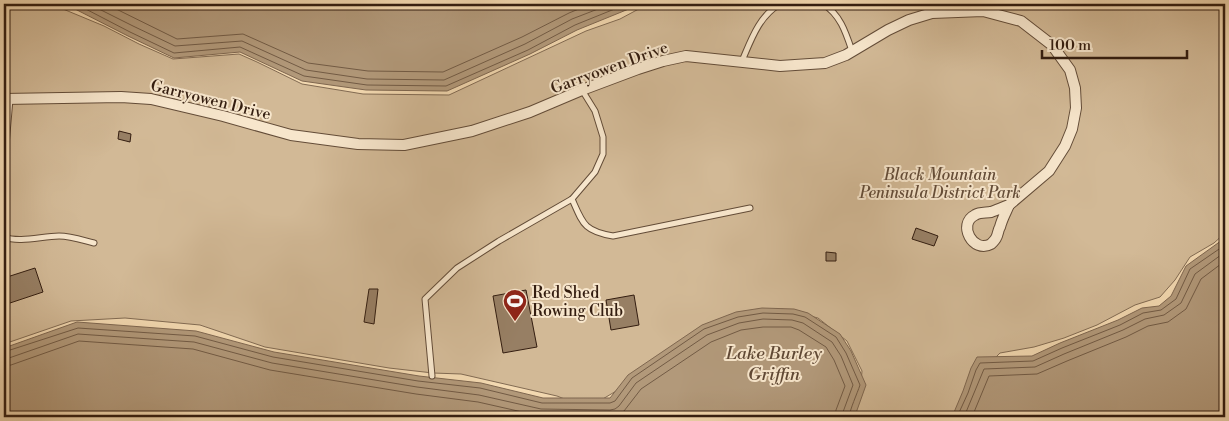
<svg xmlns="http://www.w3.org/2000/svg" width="1229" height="421" font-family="'Libre Bodoni',serif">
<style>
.green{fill:#d2b996;stroke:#826b53}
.water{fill:#b2997a;stroke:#7f6750}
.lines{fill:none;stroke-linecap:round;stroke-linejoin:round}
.shore{stroke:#725b45;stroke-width:1}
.building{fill:#977f64;stroke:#331d10}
.lane-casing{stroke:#634c38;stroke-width:7}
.street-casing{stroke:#634c38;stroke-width:12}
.lane{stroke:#f7e6cc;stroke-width:5}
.street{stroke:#f7e6cc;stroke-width:10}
.labels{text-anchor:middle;stroke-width:4;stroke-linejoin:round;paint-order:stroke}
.street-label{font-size:16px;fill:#331d10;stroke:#f7e6cc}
.park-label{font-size:16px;font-style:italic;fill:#634c38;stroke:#f7e6cc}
.poi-label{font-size:16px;fill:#331d10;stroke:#f7e6cc;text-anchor:start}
.water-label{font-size:18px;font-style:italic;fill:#5f4835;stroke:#f7e6cc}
</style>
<rect width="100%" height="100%" fill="#f3d9b1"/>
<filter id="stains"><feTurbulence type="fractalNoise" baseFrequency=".004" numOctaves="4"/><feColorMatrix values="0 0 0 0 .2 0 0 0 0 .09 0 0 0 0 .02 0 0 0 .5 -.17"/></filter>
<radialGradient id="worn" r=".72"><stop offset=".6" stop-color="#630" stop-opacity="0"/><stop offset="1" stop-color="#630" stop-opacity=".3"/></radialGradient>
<path class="green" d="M4,4L63,9L104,26L139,44L173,59L239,54L257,62L302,84L363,94L449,95L586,31L620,19L648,4H1223L1225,5V233L1214,243L1190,257L1175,280L1160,297L1135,305L1097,325L1064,338L1034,347L1000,353L983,370L956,417H841L860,393L862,371L847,341L818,318L782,309L623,387L601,400H567L557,396L461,374L433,373L389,368L265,347L200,325L125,318L71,321L4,344Z"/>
<g class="water">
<path d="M19,4H641L577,30L530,54L447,91L366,90L302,81L240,52L174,58L128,36L75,9Z"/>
<path d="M1225,238V417H952L963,391L971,368L977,357L1032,356L1060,343L1118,320L1142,308L1159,306L1171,296L1186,266Z"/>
<path d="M762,308L794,309L808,313L840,334L851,351L866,385L856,413L852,417H4V348L77,322L196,331L274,352L419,376L481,383L543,398H610L628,375L702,325L736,312Z"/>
</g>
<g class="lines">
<g class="shore">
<path d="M71,4L78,5L130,32L174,53L240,47L304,76L367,85L446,86L528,50L575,25L627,4"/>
<path d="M89,4L133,26L175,46L242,41L306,70L367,79L444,80L525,44L572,19L611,4"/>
<path d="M106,4L177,39L243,34L308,63L368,71L443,72L522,37L569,13L591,4"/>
<path d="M4,352L78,328L195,336L273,357L418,381L480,388L542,403H610L615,401L632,378L704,329L738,317L763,313L793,314L805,317L836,337L846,353L860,385C857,394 850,409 849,417"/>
<path d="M4,358H9L78,334L194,342L272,363L417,387L479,395L541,409L610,410L615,409L619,406L636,383L707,335L739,323L763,319L792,320L803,323L832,342L841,356L853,385L843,412L842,417"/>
<path d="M4,366L11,365L79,341L193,349L270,370L416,394L478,402L540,416L611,417L618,415L624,411L641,389L711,342L741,330L763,327H791L799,330L826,347L834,360L845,386L836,410L835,417"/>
<path d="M957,417L968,393L976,370L980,363L1033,361L1062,348L1120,325L1143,313L1161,310L1176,299L1190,269L1225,245"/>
<path d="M964,417L984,369L1035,367L1064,354L1123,330L1145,319L1164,315L1181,303L1195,274L1225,252"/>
<path d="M972,417L989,376L1037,374L1067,361L1126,337L1148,326L1168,322L1186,309L1201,279L1225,261"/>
</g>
</g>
<g class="building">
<path d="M119,131L131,134L130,142L118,139Z"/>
<path d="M916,228L938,236L934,246L912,239Z"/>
<path d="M826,252L836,253V261H826Z"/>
<path d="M35,268L43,292L7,304L4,295V278Z"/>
<path d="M369,289H378L374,324L364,322Z"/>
<path d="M526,290L537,347L503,353L493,296Z"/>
<path d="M634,295L639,325L611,330L606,300Z"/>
</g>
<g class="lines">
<g class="lane-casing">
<g id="lane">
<path d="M823,4C840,14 846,33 852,51"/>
<path d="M742,61C751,40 759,16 780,4"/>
<path d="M4,168L10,99"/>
<path d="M572,199C583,224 584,231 613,236L750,208"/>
<path d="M4,237C20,243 42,236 59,236C71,236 82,240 94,243"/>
<path d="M432,376L425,299L457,268L499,241L572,199L595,172L603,154V137L595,111L582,90"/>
</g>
</g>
<g class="street-casing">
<g id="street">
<path d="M4,99L121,97L151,99L223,116L291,135L358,144L404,145L472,131L530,112L582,90L638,69L663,61L686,56L780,66L825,63L846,55L888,30L909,20L932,13L983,11L1021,21L1052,45L1070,70L1075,88L1076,108L1072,129L1065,146L1049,171L1009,205"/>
<path d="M1009,205C1006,212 1002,219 1000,227C998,230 998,235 996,238C995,240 993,242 991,244C973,254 957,224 975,215C980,212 986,213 991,212C997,210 1003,207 1009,205Z"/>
</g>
</g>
<use href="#lane" class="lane"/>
<use href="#street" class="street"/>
</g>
<defs>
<g id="stadium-pin" transform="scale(1.25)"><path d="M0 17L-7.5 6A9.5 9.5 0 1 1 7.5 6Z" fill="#8f2418" stroke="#f7e6cc"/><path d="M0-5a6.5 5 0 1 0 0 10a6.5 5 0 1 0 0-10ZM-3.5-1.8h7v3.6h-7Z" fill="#fff"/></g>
</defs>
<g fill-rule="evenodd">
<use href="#stadium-pin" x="515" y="301"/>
</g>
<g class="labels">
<g class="street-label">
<text transform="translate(609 67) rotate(-20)" y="6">Garryowen Drive</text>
<text transform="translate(211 99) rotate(14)" y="6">Garryowen Drive</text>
</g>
<g class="park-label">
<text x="940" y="180">Black Mountain<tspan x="940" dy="18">Peninsula District Park</tspan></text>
</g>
<g class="poi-label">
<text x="532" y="298">Red Shed<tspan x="532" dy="18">Rowing Club</tspan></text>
</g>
<g class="water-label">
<text x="774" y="359">Lake Burley<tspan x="774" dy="21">Griffin</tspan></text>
</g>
</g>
<rect width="1229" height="421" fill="none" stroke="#f3d9b1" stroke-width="20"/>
<rect x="5" y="5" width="1219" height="411" fill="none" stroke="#331d10" stroke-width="2.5"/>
<rect x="10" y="10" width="1209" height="401" fill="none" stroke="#331d10"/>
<path d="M1042 50v8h145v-8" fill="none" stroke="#331d10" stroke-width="2.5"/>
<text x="1049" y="50" font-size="15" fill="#331d10" stroke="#f7e6cc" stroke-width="4" paint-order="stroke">100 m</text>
<rect width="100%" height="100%" filter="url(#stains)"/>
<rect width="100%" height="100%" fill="url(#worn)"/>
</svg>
